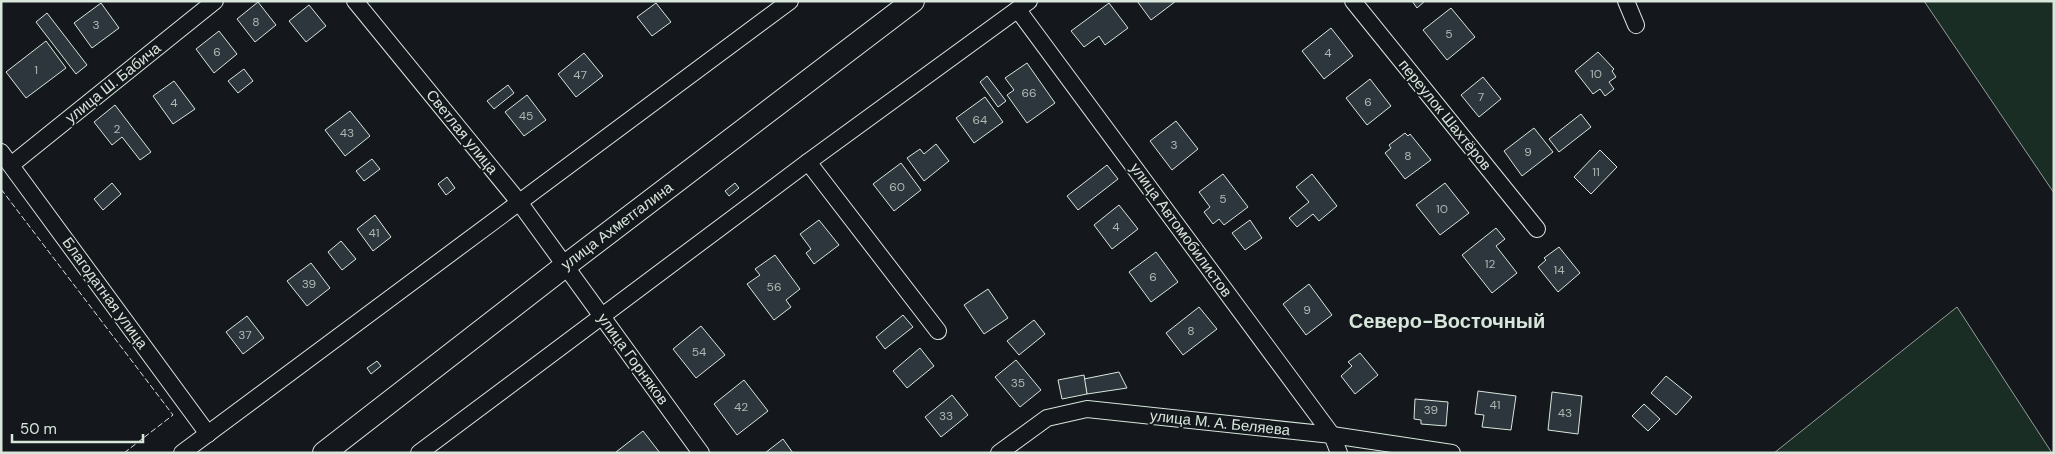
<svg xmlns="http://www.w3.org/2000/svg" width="2055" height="454" font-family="'DM Sans',sans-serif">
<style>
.green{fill:#1a2d24;stroke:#939e99}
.building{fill:#2c363c;stroke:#d8e6dc}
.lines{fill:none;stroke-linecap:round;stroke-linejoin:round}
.minor-casing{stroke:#d8e6dc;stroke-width:18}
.secondary-casing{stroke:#d8e6dc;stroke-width:24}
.minor{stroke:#14181c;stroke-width:16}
.secondary{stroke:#14181c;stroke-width:22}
.fence{stroke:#d8e6dc;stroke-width:1;stroke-dasharray:6 2.5;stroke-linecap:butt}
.labels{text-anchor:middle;stroke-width:4;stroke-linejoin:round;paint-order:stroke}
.number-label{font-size:12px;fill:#adbab4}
.street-label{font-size:15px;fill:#d8e6dc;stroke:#14181c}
.district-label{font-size:20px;font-weight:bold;fill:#d8e6dc;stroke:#14181c}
</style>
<rect width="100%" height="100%" fill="#14181c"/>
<g class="green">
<path d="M1924,1H2054V193Z"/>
<path d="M1957,307L2052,453H1774Z"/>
</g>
<g class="building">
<path d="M1137,1H1176L1151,20Z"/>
<path d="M1412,1H1425L1417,8Z"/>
<path d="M258,2L276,25L255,42L237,19Z"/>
<path d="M101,3L119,28L92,48L74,23Z"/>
<path d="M656,3L671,22L652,36L637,17Z"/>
<path d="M1109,3L1128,28L1105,45L1099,36L1084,47L1071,31Z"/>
<path d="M309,5L326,26L306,42L289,21Z"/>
<path d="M1451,8L1475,37L1447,60L1423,30Z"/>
<path d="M47,13L87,65L76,74L36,22Z"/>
<path d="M1331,28L1353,56L1324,79L1302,51Z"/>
<path d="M219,31L237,54L214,73L196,49Z"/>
<path d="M46,41L66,68L26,98L6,72Z"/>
<path d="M1598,52L1614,69L1612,71L1616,77L1609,82L1614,89L1605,96L1600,89L1593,94L1575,71Z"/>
<path d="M584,53L603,76L576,97L558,74Z"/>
<path d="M1027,63L1055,103L1027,123L1007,95L1014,90L1005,78Z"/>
<path d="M244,69L253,81L238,93L228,81Z"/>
<path d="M987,76L1006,101L998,107L980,82Z"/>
<path d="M1483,77L1501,99L1479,117L1461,95Z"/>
<path d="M1370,79L1391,106L1367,125L1346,98Z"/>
<path d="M174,81L195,109L173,124L153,96Z"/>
<path d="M508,85L514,93L494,109L487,101Z"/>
<path d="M527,95L546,120L524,136L505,112Z"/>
<path d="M985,97L1003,122L974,143L956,118Z"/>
<path d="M115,105L151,152L140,160L122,137L112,145L94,122Z"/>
<path d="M350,111L370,136L345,156L325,130Z"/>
<path d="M1581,114L1591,127L1559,152L1549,139Z"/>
<path d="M1176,121L1198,149L1172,170L1150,141Z"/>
<path d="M1534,128L1553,152L1522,176L1504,151Z"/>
<path d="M1405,133L1408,136L1410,134L1431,160L1405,179L1385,153L1391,148L1389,145Z"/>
<path d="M936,144L949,161L924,181L907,158L920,149L924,154Z"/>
<path d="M1600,150L1617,167L1591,194L1574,177Z"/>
<path d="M372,159L380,169L364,181L356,171Z"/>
<path d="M901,163L921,190L894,211L873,184Z"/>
<path d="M1107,165L1118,179L1078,210L1067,196Z"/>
<path d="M1223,174L1248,207L1224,225L1219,219L1213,224L1204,212L1210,207L1199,192Z"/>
<path d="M1312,174L1337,206L1319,221L1313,214L1297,227L1289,218L1309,202L1296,187Z"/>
<path d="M447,177L455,188L446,195L438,184Z"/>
<path d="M112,183L121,194L103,210L94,199Z"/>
<path d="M735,183L739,188L729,196L725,191Z"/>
<path d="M1445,183L1469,213L1440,235L1416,205Z"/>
<path d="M1119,205L1138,229L1112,249L1094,225Z"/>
<path d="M375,215L391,237L373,251L357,229Z"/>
<path d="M819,220L839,245L814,264L806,253L811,249L800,234Z"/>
<path d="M1250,220L1262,238L1245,250L1232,233Z"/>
<path d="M1496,228L1505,239L1496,246L1517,273L1492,293L1462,255Z"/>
<path d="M341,241L356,259L342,270L328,252Z"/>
<path d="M1559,247L1580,273L1558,292L1538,267L1546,260L1544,258Z"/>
<path d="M1156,252L1178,282L1151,302L1129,272Z"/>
<path d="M775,255L800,289L786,300L791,307L774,320L747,284L760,275L755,269Z"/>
<path d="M311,263L330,288L307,306L287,281Z"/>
<path d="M1309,284L1332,315L1306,335L1283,304Z"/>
<path d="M988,289L1008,318L984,334L964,305Z"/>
<path d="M1199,307L1217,329L1183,355L1166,333Z"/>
<path d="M903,315L913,327L885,349L876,337Z"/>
<path d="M247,316L264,338L243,354L226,332Z"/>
<path d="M1034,320L1045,334L1019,355L1007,341Z"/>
<path d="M701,326L725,355L696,378L673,349Z"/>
<path d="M920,348L934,366L907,388L893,371Z"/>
<path d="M1360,353L1378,375L1355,394L1341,376L1352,366L1348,362Z"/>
<path d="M1016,360L1041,390L1020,407L995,377Z"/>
<path d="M377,361L381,366L371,374L367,368Z"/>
<path d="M1119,372L1127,388L1087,394L1084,379Z"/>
<path d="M1084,375L1087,394L1062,399L1058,380Z"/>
<path d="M1666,376L1692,397L1676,415L1651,393Z"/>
<path d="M744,380L768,411L737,435L714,404Z"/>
<path d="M1478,391L1516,396L1511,430L1482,427L1484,415L1475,414Z"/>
<path d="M1552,392L1582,396L1578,434L1548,430Z"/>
<path d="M952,395L968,415L941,437L925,417Z"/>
<path d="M1415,399L1448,402L1446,426L1421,424V420L1414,419Z"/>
<path d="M1644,404L1660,419L1648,431L1632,416Z"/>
<path d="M643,431L660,453H617L616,452Z"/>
<path d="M783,439L793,453H765Z"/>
</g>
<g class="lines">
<g class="minor-casing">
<g id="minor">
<path d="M355,1L519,202L701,453"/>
<path d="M1353,1L1537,229"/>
<path d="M1626,1L1636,25"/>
<path d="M1018,10L1332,435L1339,453"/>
<path d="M1,152L208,434"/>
<path d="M808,162L938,331"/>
<path d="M11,165L215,1"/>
<path d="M182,453L790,1"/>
<path d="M419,453L808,162L1029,1"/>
<path d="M999,453L1047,418L1087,409L1332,435L1452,453"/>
</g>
</g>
<g class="secondary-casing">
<path id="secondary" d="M324,453L565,266L913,1"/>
</g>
<use href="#minor" class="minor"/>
<use href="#secondary" class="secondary"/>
<path class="fence" d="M1,189L173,415L124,453"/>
</g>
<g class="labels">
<g class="number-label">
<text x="256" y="26">8</text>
<text x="96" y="29">3</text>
<text x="1449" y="38">5</text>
<text x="217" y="56">6</text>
<text x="1328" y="57">4</text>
<text x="36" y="74">1</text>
<text x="1596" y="78">10</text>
<text x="580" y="79">47</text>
<text x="1029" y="97">66</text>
<text x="1481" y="101">7</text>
<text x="1368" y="106">6</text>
<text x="174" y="107">4</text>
<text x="526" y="120">45</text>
<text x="980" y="124">64</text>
<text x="117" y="133">2</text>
<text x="347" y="137">43</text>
<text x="1174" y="149">3</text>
<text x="1528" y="156">9</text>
<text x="1408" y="160">8</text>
<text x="1596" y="176">11</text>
<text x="897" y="191">60</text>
<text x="1223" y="203">5</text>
<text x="1442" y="213">10</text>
<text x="1116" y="231">4</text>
<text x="374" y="237">41</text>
<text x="1490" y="268">12</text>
<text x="1559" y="274">14</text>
<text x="1153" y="281">6</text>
<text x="309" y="288">39</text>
<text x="774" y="291">56</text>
<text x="1307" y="314">9</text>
<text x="1191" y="335">8</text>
<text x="245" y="339">37</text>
<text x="699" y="356">54</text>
<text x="1018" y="387">35</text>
<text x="1495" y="409">41</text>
<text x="741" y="411">42</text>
<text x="1431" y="414">39</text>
<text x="1565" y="417">43</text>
<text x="946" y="420">33</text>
</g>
<g class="street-label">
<text transform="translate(113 83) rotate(-39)" y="5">улица Ш. Бабича</text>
<text transform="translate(1445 115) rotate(51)" y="5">переулок Шахтёров</text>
<text transform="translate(462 132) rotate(51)" y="5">Светлая улица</text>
<text transform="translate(617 226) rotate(-37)" y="5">улица Ахметгалина</text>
<text transform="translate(1181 230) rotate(54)" y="5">улица Автомобилистов</text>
<text transform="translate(105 293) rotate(54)" y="5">Благодатная улица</text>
<text transform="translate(633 359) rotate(54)" y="5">улица Горняков</text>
<text transform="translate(1220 423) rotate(6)" y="5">улица М. А. Беляева</text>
</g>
<g class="district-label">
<text x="1447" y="328">Северо-Восточный</text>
</g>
</g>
<rect width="2055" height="454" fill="none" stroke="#d8e6dc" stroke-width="5"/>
<path d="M12 434v8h131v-8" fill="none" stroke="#d8e6dc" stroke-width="2.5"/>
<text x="20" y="434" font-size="15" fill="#d8e6dc" stroke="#14181c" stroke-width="4" paint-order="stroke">50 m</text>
</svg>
